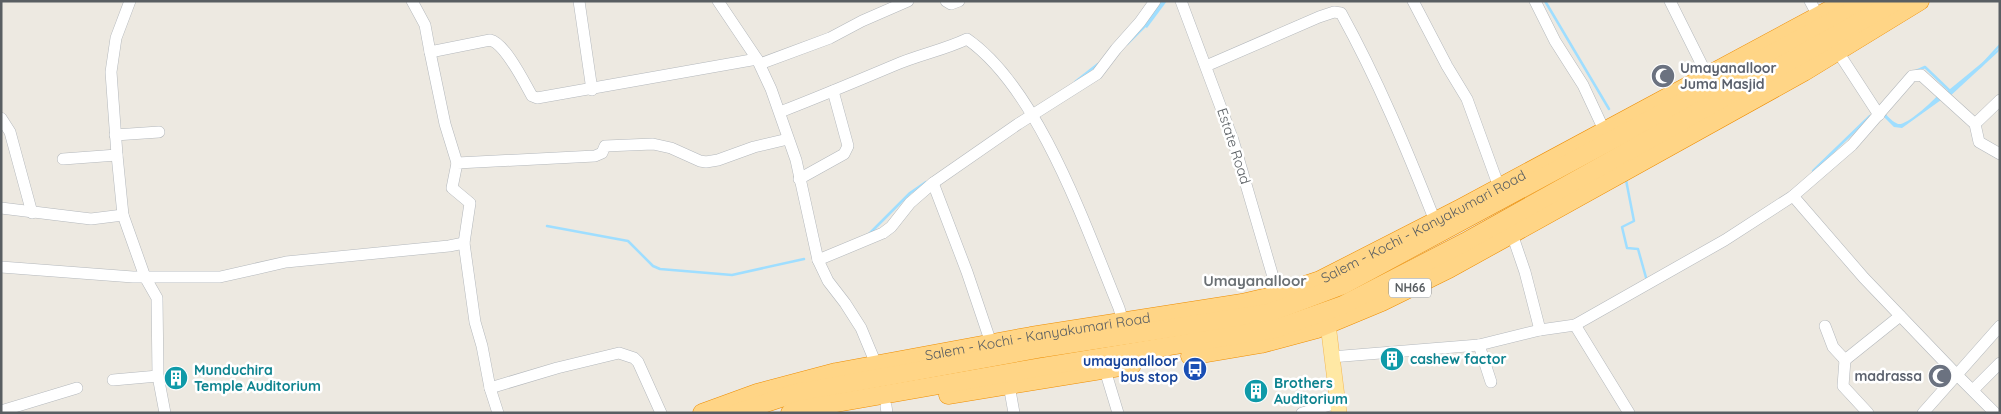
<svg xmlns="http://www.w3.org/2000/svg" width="2001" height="414" font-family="Quicksand,sans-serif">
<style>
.water{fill:#9fdeff}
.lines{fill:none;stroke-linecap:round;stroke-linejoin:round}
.stream{stroke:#9fdeff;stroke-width:2.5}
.minor-casing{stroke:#b4b8bc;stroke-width:12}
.major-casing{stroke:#f4b853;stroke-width:16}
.highway-casing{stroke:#ee8d00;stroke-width:19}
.minor{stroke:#fff;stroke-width:11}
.major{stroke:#ffe8a4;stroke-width:15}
.highway{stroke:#ffd586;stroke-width:18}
.labels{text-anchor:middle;stroke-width:5;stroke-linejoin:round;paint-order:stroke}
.shield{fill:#fff;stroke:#8b8e91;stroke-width:1}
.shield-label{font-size:12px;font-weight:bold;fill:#595e62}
.worship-label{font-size:14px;font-weight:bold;fill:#5b616d;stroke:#fff;text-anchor:start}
.street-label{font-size:14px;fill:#595e62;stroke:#fff}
.culture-label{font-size:14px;font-weight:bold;fill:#0d838f;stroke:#fff;text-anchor:start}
.transit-label{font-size:14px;font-weight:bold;fill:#164399;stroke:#fff;text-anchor:end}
.neighbourhood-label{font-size:15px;font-weight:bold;fill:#6a7074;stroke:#fff}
</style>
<rect width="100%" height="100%" fill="#ede9e1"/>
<g class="water">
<path d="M1159,1H1167L1147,28L1144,26Z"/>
<path d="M2000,48L1998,52L1948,98L1944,94Z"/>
<path d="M1937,96L1941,100L1902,128L1894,127L1883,116L1885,113C1888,117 1893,122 1898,124C1906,126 1931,103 1937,96Z"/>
</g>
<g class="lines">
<g class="stream">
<path d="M1545,1L1609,109"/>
<path d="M1127,44L1146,25"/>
<path d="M1980,67L2000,45"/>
<path d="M1916,71L1925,67L1951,92"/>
<path d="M1075,82L1098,64"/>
<path d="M1813,171L1870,116"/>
<path d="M1626,180L1634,221L1622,227L1627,248L1638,249L1647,281"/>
<path d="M547,226L628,241L653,266L660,269L732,275L804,259"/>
<path d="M869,234L910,193L926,182"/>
</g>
<g class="minor-casing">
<g id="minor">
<path d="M130,1L116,38L111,72L117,155L123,215L145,277L157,298L158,376L165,413"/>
<path d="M412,1L425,25L430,52L490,40C505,43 524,82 532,96L537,98L757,59"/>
<path d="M579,1L592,90"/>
<path d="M718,1L757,59L771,89L796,160L818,260L828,281L845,303L861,328L876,364"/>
<path d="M946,1L951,4L959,1"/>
<path d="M1181,1L1233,140L1278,294"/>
<path d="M1413,1L1447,66L1467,99L1499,187"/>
<path d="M1535,1L1555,41L1583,85L1604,130"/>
<path d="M1670,1L1707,75"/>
<path d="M1810,1L1818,16"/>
<path d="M430,52L445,124L457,163"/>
<path d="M1838,52L1879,115"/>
<path d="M760,64L830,38L862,21L908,1"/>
<path d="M1206,66L1319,17L1334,12L1341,13C1378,80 1407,150 1435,221"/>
<path d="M780,112C819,97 857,81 895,65C918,55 944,50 967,39C1039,89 1086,228 1119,308L1123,322"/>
<path d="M1,118L10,132L32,213"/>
<path d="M1975,124L2000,100"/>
<path d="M115,135L159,132"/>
<path d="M63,159L117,155"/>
<path d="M799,179L844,154L848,146L833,91"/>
<path d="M933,183L967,272L991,343"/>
<path d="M1793,196L1864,278L1957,375L1995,413"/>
<path d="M1,208L91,219L123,215"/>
<path d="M1512,234L1525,272L1540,330"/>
<path d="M818,260L883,233L891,227L910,203L933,183L1018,124L1097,74L1116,49L1140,22L1155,1"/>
<path d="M1,267L133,277H220L286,262L449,246L464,243"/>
<path d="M1575,325L1629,413"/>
<path d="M1825,326L1833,347L1845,360L1900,316"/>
<path d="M1479,345L1491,382"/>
<path d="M1331,357L1479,345L1540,330L1575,325L1725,240L1793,196L1852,145L1912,76L1921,75L1975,124L1979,142L2000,154"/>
<path d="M1845,360L1843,386L1868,413"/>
<path d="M1105,370L1118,413"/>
<path d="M113,380L158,376"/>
<path d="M1009,385L1014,413"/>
<path d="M490,388L557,368L619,353L634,358L638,362L661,413"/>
<path d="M1973,390L2000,363"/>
<path d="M886,406L887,413"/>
<path d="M1,411L77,388"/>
<path d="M498,413L490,388L482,346L475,322L464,243L470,203L452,188L457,163L595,156L602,153L605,146L653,144L671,148L700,161L706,162L718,160L754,147L788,139"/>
<path d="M1302,413L1337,403"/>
<path d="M1923,413L2000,326"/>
</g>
</g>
<g class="major-casing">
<path id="major" d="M1328,324L1339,413"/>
</g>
<g class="highway-casing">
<g id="highway">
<path d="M1190,356L1261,344L1317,329L1382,302L1449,269L1804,72L1920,1"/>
<path d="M948,395L1132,365"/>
<path id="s1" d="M702,413L757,393L836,372L1031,336L1242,303L1272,296L1320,280L1461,208L1846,1"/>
<path d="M736,413L796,393L1043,348L1269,313L1343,285L1870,1"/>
<path d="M790,413L802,409L1041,367L1275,329L1343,305L1465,242L1897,1"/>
</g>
</g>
<use href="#minor" class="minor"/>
<use href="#major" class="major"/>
<use href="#highway" class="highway"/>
</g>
<defs>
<g id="mosque-disc" transform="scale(1.25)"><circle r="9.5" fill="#6b7280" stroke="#fff"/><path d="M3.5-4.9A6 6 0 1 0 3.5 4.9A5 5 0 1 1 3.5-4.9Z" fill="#fff"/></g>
<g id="building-disc" transform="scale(1.25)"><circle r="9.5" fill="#0f9aa8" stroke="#fff"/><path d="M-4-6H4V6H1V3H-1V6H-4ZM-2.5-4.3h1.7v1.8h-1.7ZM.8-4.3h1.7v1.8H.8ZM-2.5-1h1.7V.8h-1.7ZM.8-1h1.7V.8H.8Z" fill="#fff"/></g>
<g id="bus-disc" transform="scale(1.25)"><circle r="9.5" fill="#1a4fb4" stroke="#fff"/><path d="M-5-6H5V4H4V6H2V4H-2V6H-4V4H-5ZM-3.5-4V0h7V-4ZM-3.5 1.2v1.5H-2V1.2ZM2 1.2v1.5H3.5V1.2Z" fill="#fff"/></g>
</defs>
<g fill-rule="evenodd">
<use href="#mosque-disc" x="1663" y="76"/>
<use href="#building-disc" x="1392" y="359"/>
<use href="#bus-disc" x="1195" y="369"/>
<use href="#mosque-disc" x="1940" y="376"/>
<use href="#building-disc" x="176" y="378"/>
<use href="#building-disc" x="1256" y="391"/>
</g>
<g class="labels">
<rect class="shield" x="1389" y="278.5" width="42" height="19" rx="4"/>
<g class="shield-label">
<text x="1410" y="292">NH66</text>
</g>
<g class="worship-label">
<text x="1680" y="73">Umayanalloor<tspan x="1680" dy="16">Juma Masjid</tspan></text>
<text x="1922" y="381" text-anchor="end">madrassa</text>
</g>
<g class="street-label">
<text transform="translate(1234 146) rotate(72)" y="5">Estate Road</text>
<text dy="5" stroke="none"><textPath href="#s1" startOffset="750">Salem - Kochi - Kanyakumari Road</textPath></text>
<text dy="5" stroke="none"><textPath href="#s1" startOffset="345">Salem - Kochi - Kanyakumari Road</textPath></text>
</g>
<g class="culture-label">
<text x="1410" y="364">cashew factor</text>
<text x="194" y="375">Munduchira<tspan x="194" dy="16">Temple Auditorium</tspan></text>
<text x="1274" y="388">Brothers<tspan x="1274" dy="16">Auditorium</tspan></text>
</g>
<g class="transit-label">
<text x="1178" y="366">umayanalloor<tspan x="1178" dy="16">bus stop</tspan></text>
</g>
<g class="neighbourhood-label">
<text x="1255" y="286">Umayanalloor</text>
</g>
</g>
<rect width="2001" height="414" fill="none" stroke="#595e62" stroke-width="5"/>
</svg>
